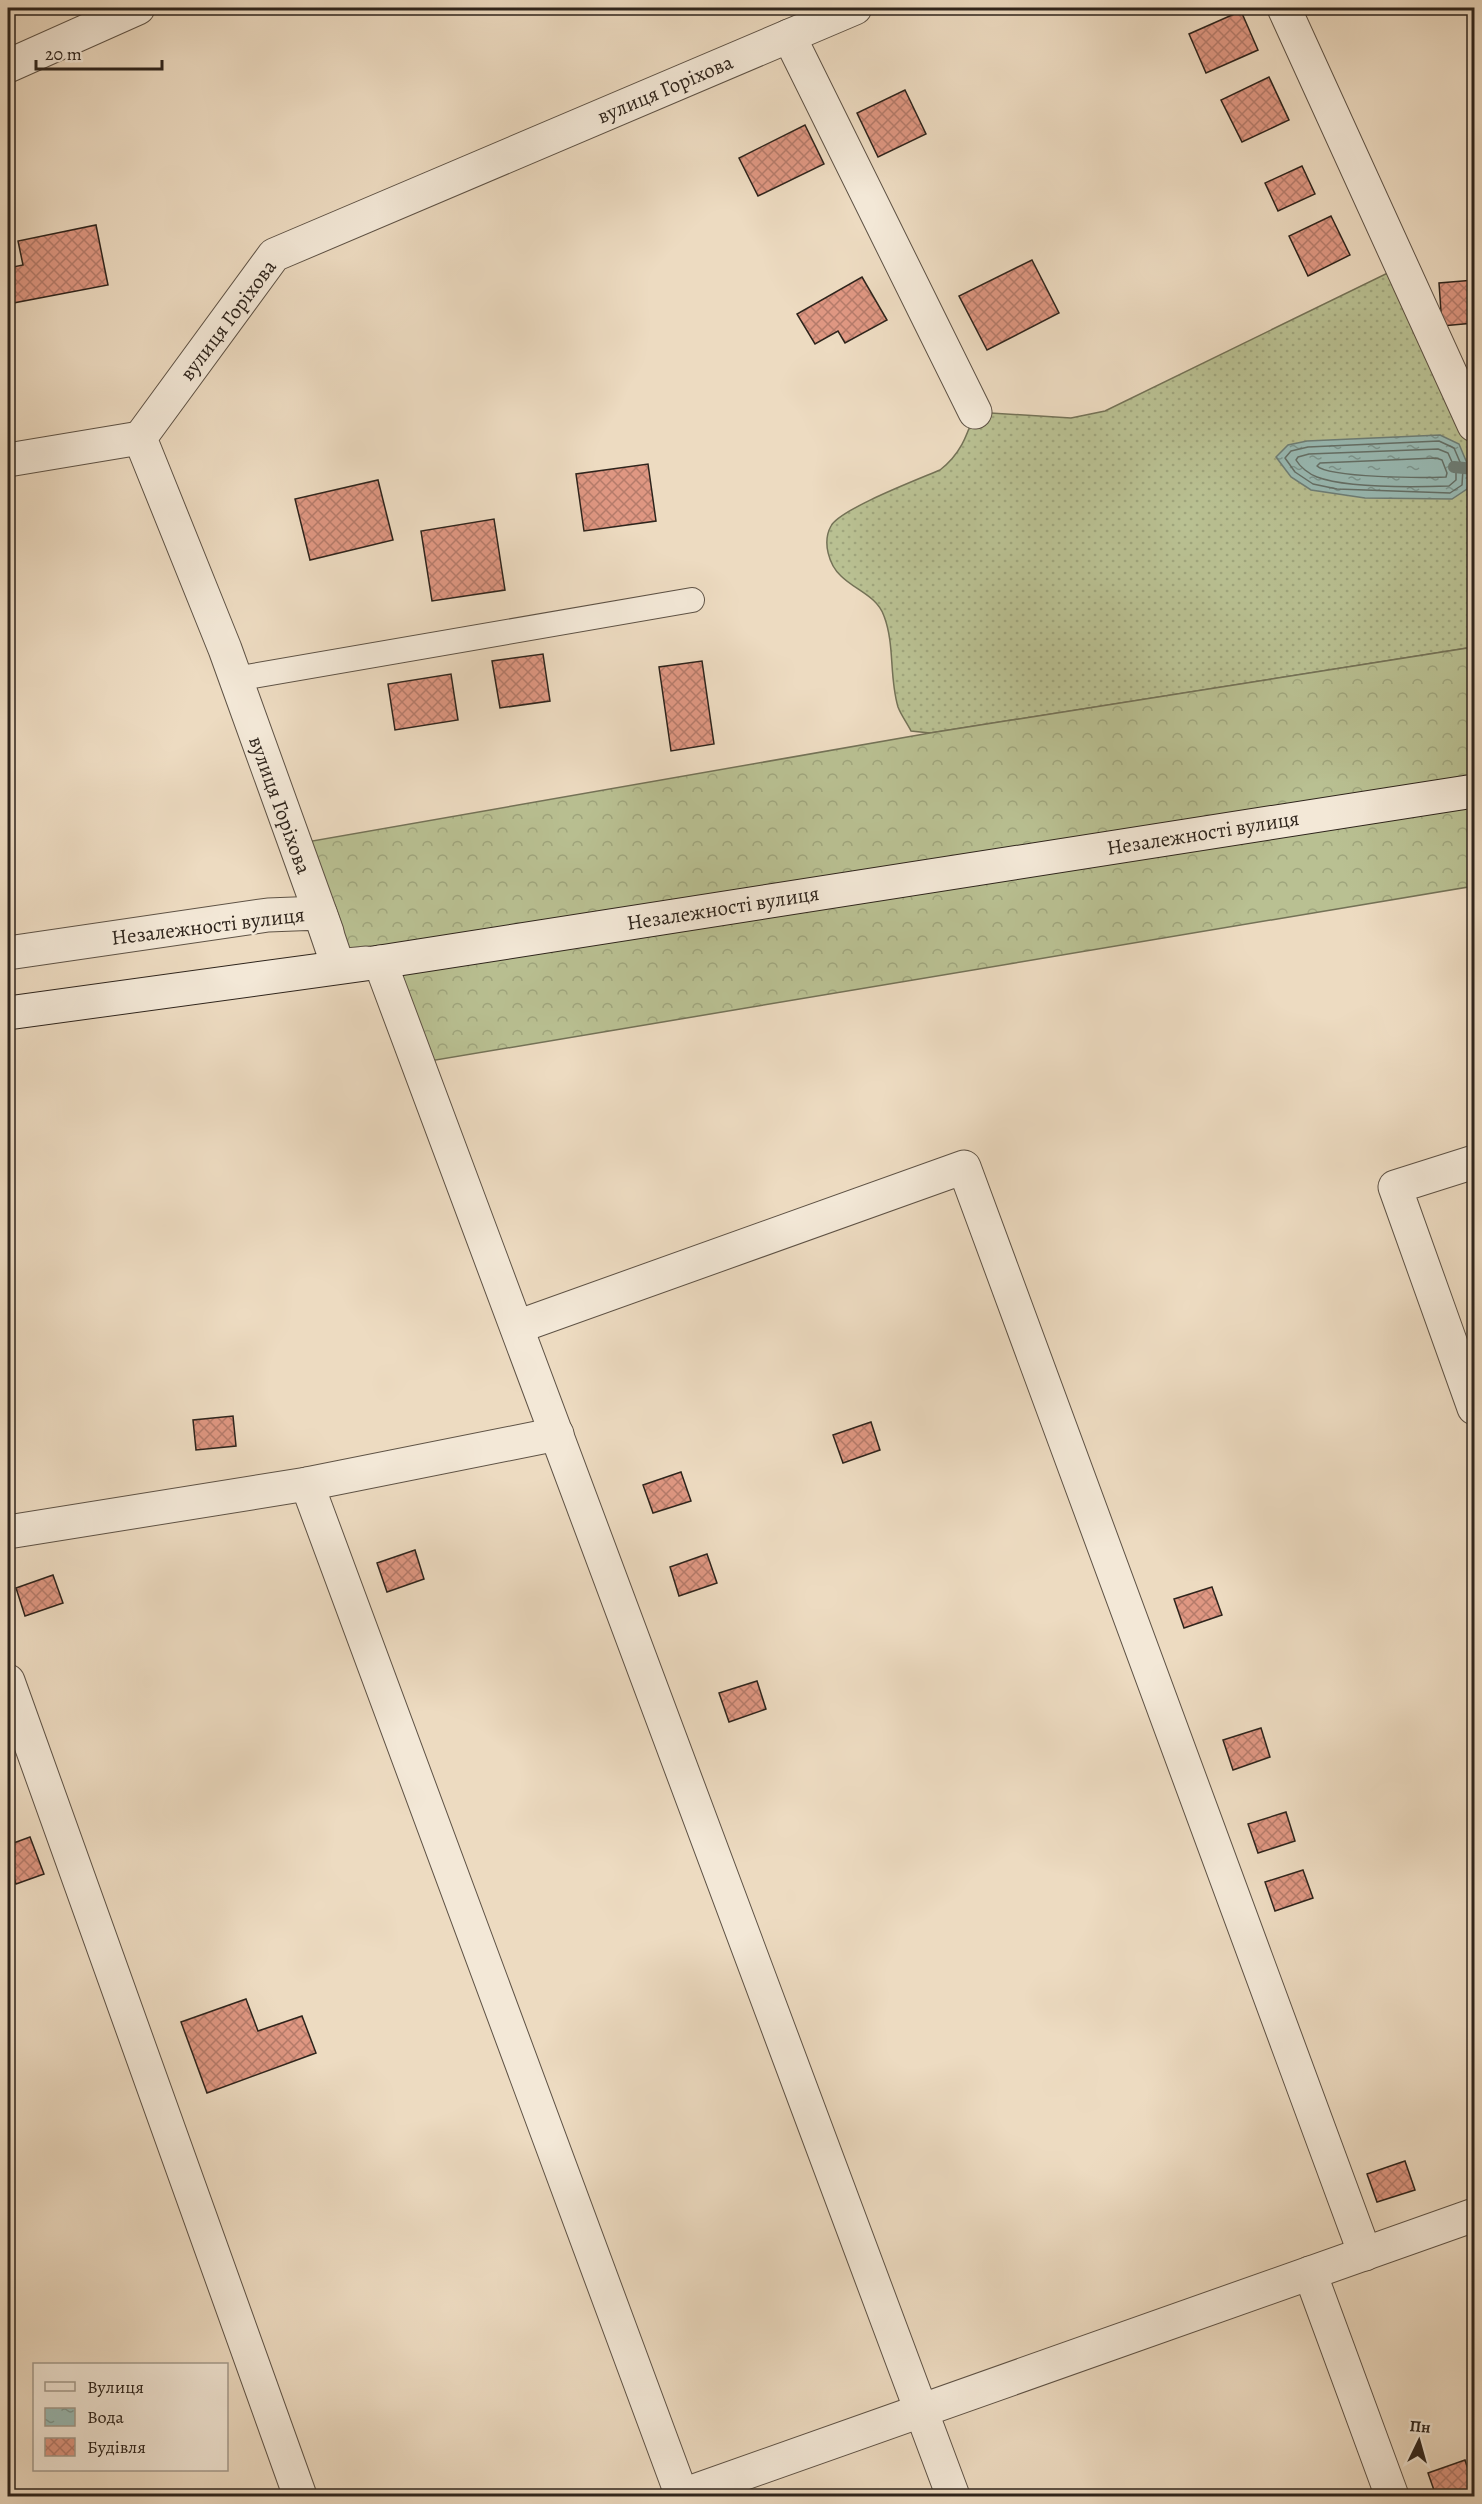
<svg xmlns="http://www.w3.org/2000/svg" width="1482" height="2504" font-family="Alegreya,serif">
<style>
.grass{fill:url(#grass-dots);stroke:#747257;stroke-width:1.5}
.forest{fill:url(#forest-crowns);stroke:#747257;stroke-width:1.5}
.water{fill:url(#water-ripples);stroke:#6e7f78;stroke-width:1.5}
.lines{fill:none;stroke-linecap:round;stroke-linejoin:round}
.shore{stroke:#647068;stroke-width:1.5}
.stream{stroke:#6e7f78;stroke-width:12}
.building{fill:url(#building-cross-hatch);stroke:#2e241c;stroke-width:1.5}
.service-casing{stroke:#5e5245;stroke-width:26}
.minor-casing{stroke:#5e5245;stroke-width:35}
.secondary-casing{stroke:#2e241c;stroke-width:35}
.service{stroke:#f3e8d7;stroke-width:24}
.minor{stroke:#f3e8d7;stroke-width:33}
.secondary{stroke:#f3e8d7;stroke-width:33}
.labels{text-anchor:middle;stroke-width:5;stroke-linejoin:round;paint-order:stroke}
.street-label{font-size:21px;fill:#2e241c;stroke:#f3e8d7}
</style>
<defs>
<pattern id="grass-dots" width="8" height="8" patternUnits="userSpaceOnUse" patternTransform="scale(1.5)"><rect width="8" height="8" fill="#b9c092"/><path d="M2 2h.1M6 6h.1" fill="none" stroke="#9fa57d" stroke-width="1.8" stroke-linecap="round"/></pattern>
<pattern id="forest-crowns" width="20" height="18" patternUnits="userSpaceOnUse" patternTransform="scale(1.5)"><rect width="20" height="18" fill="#b9c092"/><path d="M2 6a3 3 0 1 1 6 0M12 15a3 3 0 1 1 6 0" fill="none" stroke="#9fa57d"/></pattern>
<pattern id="water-ripples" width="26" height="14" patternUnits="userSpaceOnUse" patternTransform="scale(1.5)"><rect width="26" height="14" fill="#99bbb5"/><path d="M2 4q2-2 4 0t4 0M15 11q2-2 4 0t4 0" fill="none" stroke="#7d9892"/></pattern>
<pattern id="building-cross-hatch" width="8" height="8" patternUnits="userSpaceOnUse" patternTransform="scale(1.5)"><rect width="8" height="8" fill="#df9782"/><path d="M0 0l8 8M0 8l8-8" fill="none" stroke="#b57b6a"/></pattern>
</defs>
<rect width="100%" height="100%" fill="#eddbc1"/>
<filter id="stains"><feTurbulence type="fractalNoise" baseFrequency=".00333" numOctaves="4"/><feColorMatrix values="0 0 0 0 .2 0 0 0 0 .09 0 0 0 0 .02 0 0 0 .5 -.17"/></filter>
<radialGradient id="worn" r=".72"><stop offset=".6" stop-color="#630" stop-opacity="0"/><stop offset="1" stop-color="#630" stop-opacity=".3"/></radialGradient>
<path class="grass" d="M1402,266L1474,417V647L930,733L911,731C907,723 901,715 898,707C889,677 895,645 884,616C877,596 855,590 841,576C829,565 822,542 831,526C840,509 919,479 940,470C961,454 967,435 975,412L1071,418L1105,411Z"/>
<path class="forest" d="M1474,647V886L418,1063L380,962L338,966L295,844L930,733Z"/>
<path class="water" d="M1440,435L1459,444L1469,468L1470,481L1467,489L1452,499L1365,498L1311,490L1291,477L1276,457L1288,445L1307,441Z"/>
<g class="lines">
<g class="shore">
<path d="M1439,441L1454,448L1463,469L1462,485L1450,493L1337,489L1313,484L1295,472L1285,458L1291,451L1308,447Z"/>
<path d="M1438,449L1448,453L1456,471V480L1449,486C1417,487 1346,488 1317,477C1309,474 1300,467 1296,460L1298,457L1309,454Z"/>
<path d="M1436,458L1442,460L1447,473L1446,477C1424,478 1330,478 1317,466L1320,463Z"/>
</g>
<path class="stream" d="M1454,467L1474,469"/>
</g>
<g class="building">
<path d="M1241,11L1258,50L1206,73L1189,34Z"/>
<path d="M1269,77L1289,120L1242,142L1221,100Z"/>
<path d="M905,90L926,134L878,157L857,113Z"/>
<path d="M805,125L824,164L758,196L739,158Z"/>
<path d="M1302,166L1315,194L1278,211L1265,183Z"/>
<path d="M1331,216L1350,255L1308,276L1289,236Z"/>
<path d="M96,225L108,285L8,304V268L23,265L18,241Z"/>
<path d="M1032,260L1059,313L987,350L959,296Z"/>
<path d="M862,277L887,320L845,343L838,331L815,344L797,314Z"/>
<path d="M1474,280V323L1442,326L1439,283Z"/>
<path d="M648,464L656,521L584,531L576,474Z"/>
<path d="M378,480L393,540L310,560L295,499Z"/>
<path d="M494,519L505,590L432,601L421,531Z"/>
<path d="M543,654L550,701L500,708L492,661Z"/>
<path d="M702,661L714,744L671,751L659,667Z"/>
<path d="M451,674L458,720L395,730L388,684Z"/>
<path d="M233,1416L236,1446L196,1450L193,1420Z"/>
<path d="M871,1422L880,1450L843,1463L833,1435Z"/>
<path d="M681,1472L691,1501L653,1513L643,1485Z"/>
<path d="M415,1550L424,1579L387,1592L377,1563Z"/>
<path d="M707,1554L717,1583L679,1596L670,1567Z"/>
<path d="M53,1575L63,1603L25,1616L16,1588Z"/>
<path d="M1212,1587L1222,1615L1184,1628L1174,1599Z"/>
<path d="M757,1681L766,1709L729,1722L719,1693Z"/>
<path d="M1261,1728L1270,1757L1233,1770L1223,1740Z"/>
<path d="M1286,1812L1295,1841L1258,1853L1248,1824Z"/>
<path d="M30,1837L44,1874L16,1884L8,1862V1845Z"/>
<path d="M1303,1870L1313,1898L1275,1911L1265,1882Z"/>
<path d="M246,1999L258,2031L302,2016L316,2053L207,2093L181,2022Z"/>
<path d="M1405,2161L1415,2190L1377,2202L1367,2174Z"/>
<path d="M1465,2460L1474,2489L1452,2496H1436L1428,2473Z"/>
</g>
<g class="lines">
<g class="service-casing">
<path id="service" d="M235,679L692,600"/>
</g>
<g class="minor-casing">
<g id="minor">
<path d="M1284,8L1474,425"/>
<path d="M789,36L975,412"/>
<path d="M8,66L138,8"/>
<path d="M8,460L140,438"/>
<path d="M327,932L225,649L140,438L274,255L855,8"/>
<path d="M8,953L268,915L320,913L338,966L367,963"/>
<path d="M380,962L953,2496"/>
<path d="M1474,1162L1395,1187L1474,1408"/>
<path d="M517,1327L964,1167L1365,2254"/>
<path d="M307,1484L682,2496"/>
<path d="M8,1532L307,1484L557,1434"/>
<path d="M8,1681L300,2496"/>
<path d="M1310,2273L1392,2496"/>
<path d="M680,2496L1474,2215"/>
</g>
</g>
<g class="secondary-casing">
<path id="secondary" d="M8,1013L380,962L1474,791"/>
</g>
<use href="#service" class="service"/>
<use href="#minor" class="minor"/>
<use href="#secondary" class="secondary"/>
</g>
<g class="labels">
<g class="street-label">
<text transform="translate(665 89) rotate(-23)" y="7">вулиця Горіхова</text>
<text transform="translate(228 320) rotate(-53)" y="7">вулиця Горіхова</text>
<text transform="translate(280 805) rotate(70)" y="7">вулиця Горіхова</text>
<text transform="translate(1203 833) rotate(-9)" y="7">Незалежності вулиця</text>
<text transform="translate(723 908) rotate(-9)" y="7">Незалежності вулиця</text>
<text transform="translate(208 926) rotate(-7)" y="7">Незалежності вулиця</text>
</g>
</g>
<rect width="1482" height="2504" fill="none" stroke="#eddbc1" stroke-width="30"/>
<rect x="9" y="9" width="1464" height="2486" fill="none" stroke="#2e241c" stroke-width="3"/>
<rect x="15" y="15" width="1452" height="2474" fill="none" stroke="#2e241c" stroke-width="1.5"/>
<rect x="33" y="2363" width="195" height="108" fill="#f3e8d7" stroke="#a49a8c" stroke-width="1.5"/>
<rect x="45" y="2382" width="30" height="9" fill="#f3e8d7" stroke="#a49a8c" stroke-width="1.5"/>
<text x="87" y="2393" font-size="18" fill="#2e241c">Вулиця</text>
<rect x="45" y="2408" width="30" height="18" fill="url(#water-ripples)" stroke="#a49a8c" stroke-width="1.5"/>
<text x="87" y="2423" font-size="18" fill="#2e241c">Вода</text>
<rect x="45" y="2438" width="30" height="18" fill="url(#building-cross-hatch)" stroke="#a49a8c" stroke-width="1.5"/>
<text x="87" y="2453" font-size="18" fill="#2e241c">Будівля</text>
<g transform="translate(1419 2441) rotate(5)" stroke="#f3e8d7" stroke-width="4.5" paint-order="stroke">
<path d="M0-4.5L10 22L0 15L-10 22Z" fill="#2e241c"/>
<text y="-9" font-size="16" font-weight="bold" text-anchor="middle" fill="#2e241c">Пн</text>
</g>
<path d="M36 60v9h126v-9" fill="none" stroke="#2e241c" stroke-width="3"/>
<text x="45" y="60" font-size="18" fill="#2e241c" stroke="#f3e8d7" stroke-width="4.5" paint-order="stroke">20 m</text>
<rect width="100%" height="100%" filter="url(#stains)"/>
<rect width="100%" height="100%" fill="url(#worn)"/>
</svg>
